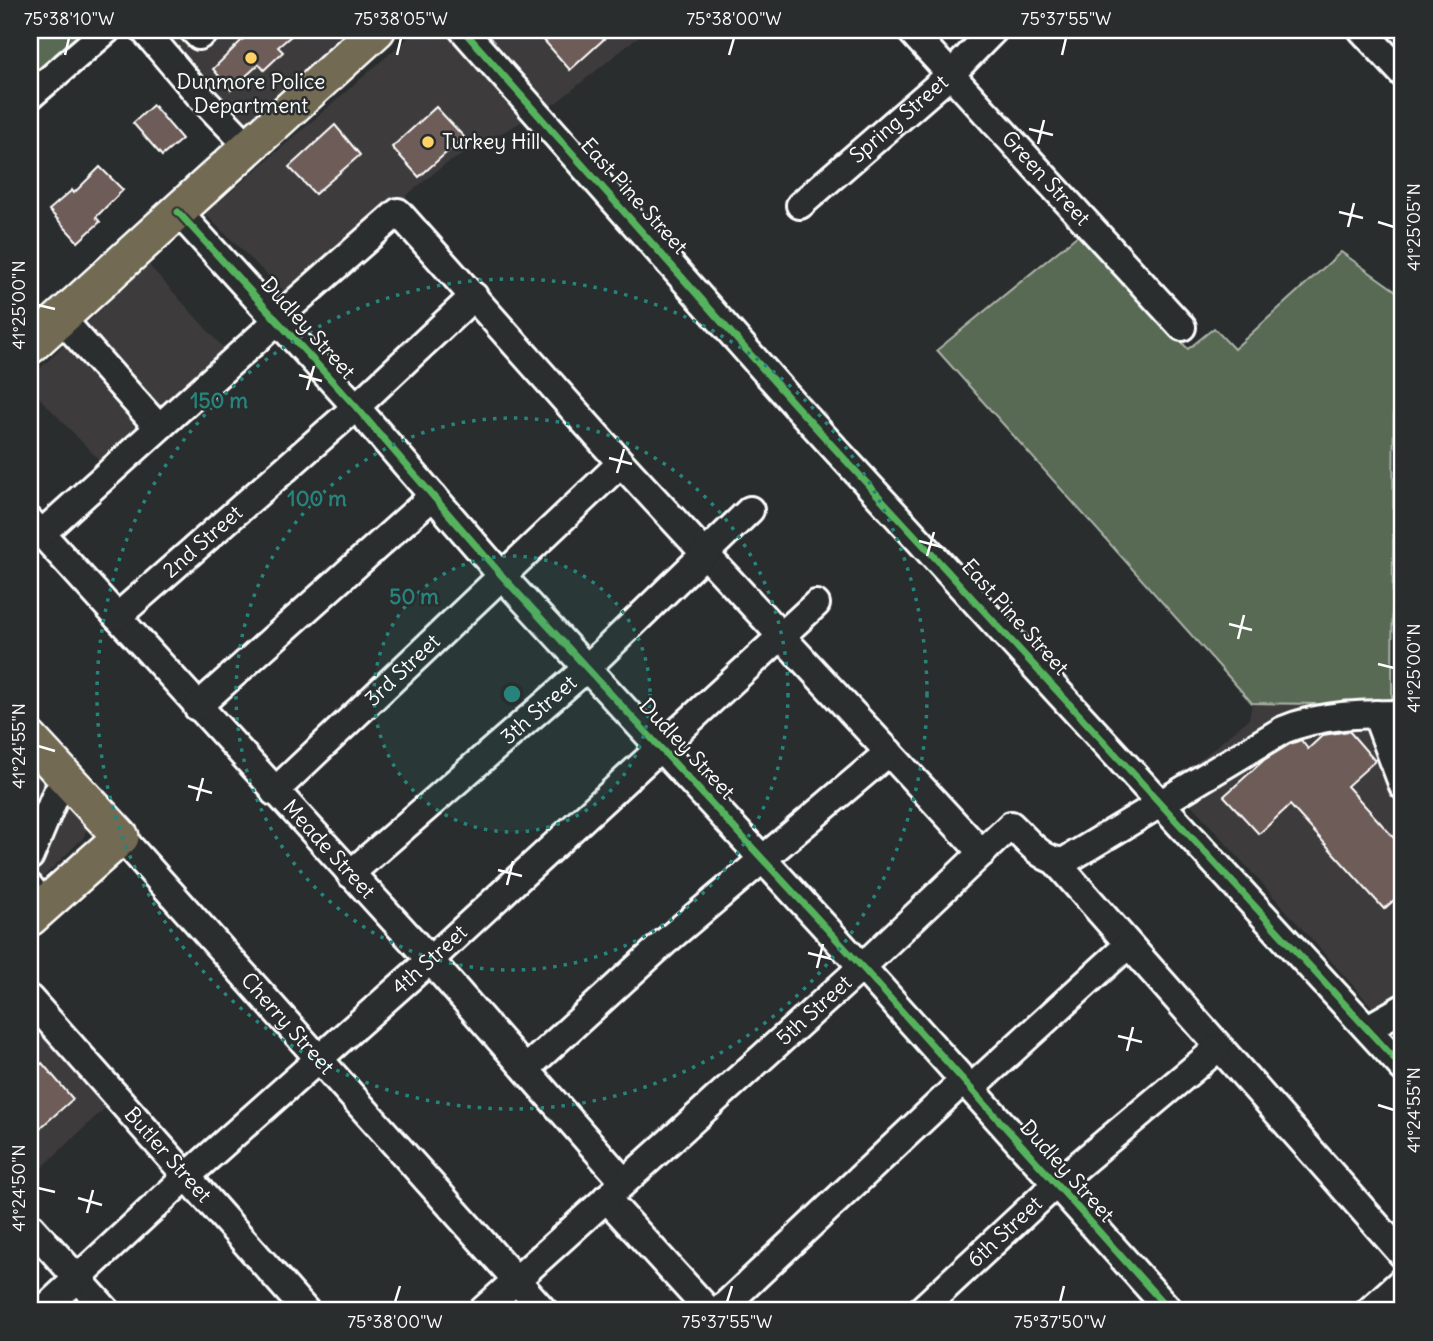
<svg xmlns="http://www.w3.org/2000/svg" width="1433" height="1341" font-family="Delius,sans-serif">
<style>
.built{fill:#3e3b3b}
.green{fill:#586a53;stroke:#acb4a9;stroke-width:2}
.building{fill:#6d5b58;stroke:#fff;stroke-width:2}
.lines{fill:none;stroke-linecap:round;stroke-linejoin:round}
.minor-casing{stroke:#fff;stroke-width:32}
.major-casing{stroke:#fff;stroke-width:40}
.minor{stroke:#2a2d2e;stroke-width:26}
.major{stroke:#736b52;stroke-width:35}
.cycleway-casing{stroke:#2a2d2e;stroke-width:11}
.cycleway{stroke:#56b35d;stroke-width:7}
.ticks{fill:none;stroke:#fff;stroke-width:2.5}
.ring{fill:none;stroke:#27847c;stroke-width:3.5;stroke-dasharray:3.5 7}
.poi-dot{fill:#ffd166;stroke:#2a2d2e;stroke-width:2.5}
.labels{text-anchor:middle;stroke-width:5;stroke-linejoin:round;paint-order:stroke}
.poi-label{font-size:21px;fill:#fff;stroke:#2a2d2e}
.street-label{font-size:21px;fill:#fff;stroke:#2a2d2e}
.centre{fill:#27847c;stroke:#2a2d2e;stroke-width:3.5}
.ring-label{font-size:21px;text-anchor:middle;font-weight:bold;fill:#27847c;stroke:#2a2d2e;stroke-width:5;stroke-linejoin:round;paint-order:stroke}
.neatline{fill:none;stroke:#fff;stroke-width:2.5}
.ticks-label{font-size:18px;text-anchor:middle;fill:#fff}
</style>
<rect width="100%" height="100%" fill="#2a2d2e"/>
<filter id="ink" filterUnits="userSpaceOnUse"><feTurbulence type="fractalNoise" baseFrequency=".0143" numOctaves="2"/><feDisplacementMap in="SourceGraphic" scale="14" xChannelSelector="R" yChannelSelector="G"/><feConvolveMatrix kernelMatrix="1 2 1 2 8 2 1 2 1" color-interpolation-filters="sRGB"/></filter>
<g filter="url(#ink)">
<g class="built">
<path d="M158,30H355L246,132Z"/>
<path d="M417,30H647L557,102L444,165L286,293L205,214Z"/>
<path d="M148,264L235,361L107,468L30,388V378Z"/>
<path d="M1252,703L1392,705L1397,753L1403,759V944L1395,952L1403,970V991L1374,1009L1172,783L1249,719Z"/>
<path d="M30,754L91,819L83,838L30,890Z"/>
<path d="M30,1022L106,1107L30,1179Z"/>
</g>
<g class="green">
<path d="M30,30H87L30,80Z"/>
<path d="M1078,235L1188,349L1214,328L1234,349L1341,252L1403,296V341L1394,382L1392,705L1252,703L937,350Z"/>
</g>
<g class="building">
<path d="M252,30H298L278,47L283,52L264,70L259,64L231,90L213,69Z"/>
<path d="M535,30H614L570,70Z"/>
<path d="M153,105L182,139L162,156L133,123Z"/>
<path d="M436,107L464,137L419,177L392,147Z"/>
<path d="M335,125L360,155L315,194L289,167Z"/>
<path d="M100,167L123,190L96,217L100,222L78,242L49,210L72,190L74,193Z"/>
<path d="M1349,731L1375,761L1347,786L1403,848V892L1384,909L1290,805L1259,834L1224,796L1264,760L1290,744L1301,740L1308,749L1323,735Z"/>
<path d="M42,1063L73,1099L30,1137V1074Z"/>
</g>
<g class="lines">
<g class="minor-casing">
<g id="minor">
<path d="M144,30L199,95L249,147"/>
<path d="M193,30L199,36L207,30"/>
<path d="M463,30L795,405L1403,1068"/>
<path id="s1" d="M910,30L1182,327"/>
<path d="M1362,30L1403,74"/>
<path d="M30,96L107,30"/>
<path id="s2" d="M800,205L952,73L994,30"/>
<path d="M178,212L356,407L503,577L862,967L1170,1311"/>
<path d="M61,318L158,427"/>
<path d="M276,319L398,212L621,463L982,853"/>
<path id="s3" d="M30,521L430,960L624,1182"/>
<path d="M41,534L277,321"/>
<path id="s4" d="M117,617L356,407L474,296"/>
<path d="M197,707L433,496"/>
<path d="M1376,714L1403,786"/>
<path id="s5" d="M274,792L621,463"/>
<path id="s6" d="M121,837L544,1311"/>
<path d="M30,856L56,794L69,781"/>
<path d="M1056,862L1403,1255"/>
<path id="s7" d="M350,874L588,667L750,510"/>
<path d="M30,887L44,905"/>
<path id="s8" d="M30,999L306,1311"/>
<path d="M1368,1028L1403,1008"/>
<path d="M526,1069L666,941L889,752"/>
<path d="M970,1089L1128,945"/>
<path d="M606,1198L709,1311"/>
<path d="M30,1226L107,1311"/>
<path id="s9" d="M42,1311L185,1178L430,960L816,604"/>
<path id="s10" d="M482,1311L862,967L1011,825C1025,838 1044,864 1065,861L1283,730C1322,714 1362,714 1403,714"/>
<path d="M719,1311L963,1081"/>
<path id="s11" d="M920,1311L1055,1185L1218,1048"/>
<path d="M1369,1311L1403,1280"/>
</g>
</g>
<g class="major-casing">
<g id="major">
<path d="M30,346L377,30"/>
<path d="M30,739L121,837L30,918"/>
</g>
</g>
<use href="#minor" class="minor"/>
<use href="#major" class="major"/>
<g class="cycleway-casing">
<g id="cycleway">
<path d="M463,30L795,405L1403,1068"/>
<path d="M178,212L356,407L503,577L862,967L1170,1311"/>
</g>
</g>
<use href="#cycleway" class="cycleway"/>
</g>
</g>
<path class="ticks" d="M65,55L69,38M397,55L401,38M729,55L734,38M1062,55L1066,38M1029,129L1053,135M1038,144L1044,120M1339,212L1363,218M1378,222L1394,227M1348,227L1354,203M38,305L55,309M299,375L322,381M307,390L314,366M609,458L632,464M617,473L624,449M919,541L942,547M927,556L934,532M1229,624L1252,630M1238,639L1244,615M1378,664L1394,668M38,746L55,751M188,786L212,793M197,801L203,778M498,870L522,876M507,885L513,861M808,953L832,959M817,968L823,944M1118,1036L1142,1042M1127,1051L1133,1027M1378,1105L1394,1110M38,1188L55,1192M78,1198L102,1205M87,1213L93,1190M395,1302L400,1286M727,1302L732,1286M1060,1302L1064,1286"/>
<circle cx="512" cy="694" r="138" fill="#27847c" fill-opacity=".12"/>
<g class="ring">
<circle cx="512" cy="694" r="138"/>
<circle cx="512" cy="694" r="276"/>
<circle cx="512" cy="694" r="415"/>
</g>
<g class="poi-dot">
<circle cx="251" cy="58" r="7"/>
<circle cx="428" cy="142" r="7"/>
</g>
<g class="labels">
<g class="poi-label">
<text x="251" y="89">Dunmore Police<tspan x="251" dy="24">Department</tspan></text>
<text x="442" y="149" text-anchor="start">Turkey Hill</text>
</g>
<g class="street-label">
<text dy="7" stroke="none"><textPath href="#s2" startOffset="131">Spring Street</textPath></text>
<text dy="7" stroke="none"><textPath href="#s1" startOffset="201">Green Street</textPath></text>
<text transform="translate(634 196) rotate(48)" y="7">East Pine Street</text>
<text transform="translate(308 328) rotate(48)" y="7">Dudley Street</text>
<text dy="7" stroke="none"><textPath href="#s4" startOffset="114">2nd Street</textPath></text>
<text transform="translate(1015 617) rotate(48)" y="7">East Pine Street</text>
<text dy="7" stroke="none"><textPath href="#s5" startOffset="177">3rd Street</textPath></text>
<text dy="7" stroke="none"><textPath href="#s7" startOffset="250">3th Street</textPath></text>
<text transform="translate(687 749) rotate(47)" y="7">Dudley Street</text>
<text dy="7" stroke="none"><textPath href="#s3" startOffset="444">Meade Street</textPath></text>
<text dy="7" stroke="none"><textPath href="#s9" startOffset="523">4th Street</textPath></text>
<text dy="7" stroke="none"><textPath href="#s10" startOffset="448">5th Street</textPath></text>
<text dy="7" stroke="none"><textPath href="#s6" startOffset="250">Cherry Street</textPath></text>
<text dy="7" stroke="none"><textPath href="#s8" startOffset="208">Butler Street</textPath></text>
<text transform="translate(1067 1171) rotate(48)" y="7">Dudley Street</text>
<text dy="7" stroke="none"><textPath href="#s11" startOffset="116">6th Street</textPath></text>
</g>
</g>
<circle cx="512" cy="694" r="10" class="centre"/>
<g class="ring-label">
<text x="219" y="408">150 m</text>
<text x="317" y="506">100 m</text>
<text x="414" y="604">50 m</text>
</g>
<rect width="1433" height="1341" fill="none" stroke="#2a2d2e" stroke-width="77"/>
<rect x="38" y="38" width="1356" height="1264" class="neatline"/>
<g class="ticks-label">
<text x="69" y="25">75°38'10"W</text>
<text x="401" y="25">75°38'05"W</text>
<text x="734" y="25">75°38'00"W</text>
<text x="1066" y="25">75°37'55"W</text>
<text transform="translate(1414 227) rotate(-90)" y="6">41°25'05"N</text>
<text transform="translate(19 305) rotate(-90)" y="6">41°25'00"N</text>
<text transform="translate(1414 668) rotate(-90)" y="6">41°25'00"N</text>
<text transform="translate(19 746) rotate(-90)" y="6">41°24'55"N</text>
<text transform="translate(1414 1110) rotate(-90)" y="6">41°24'55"N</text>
<text transform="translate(19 1188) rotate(-90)" y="6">41°24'50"N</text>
<text x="395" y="1328">75°38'00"W</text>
<text x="727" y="1328">75°37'55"W</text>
<text x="1060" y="1328">75°37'50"W</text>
</g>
</svg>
